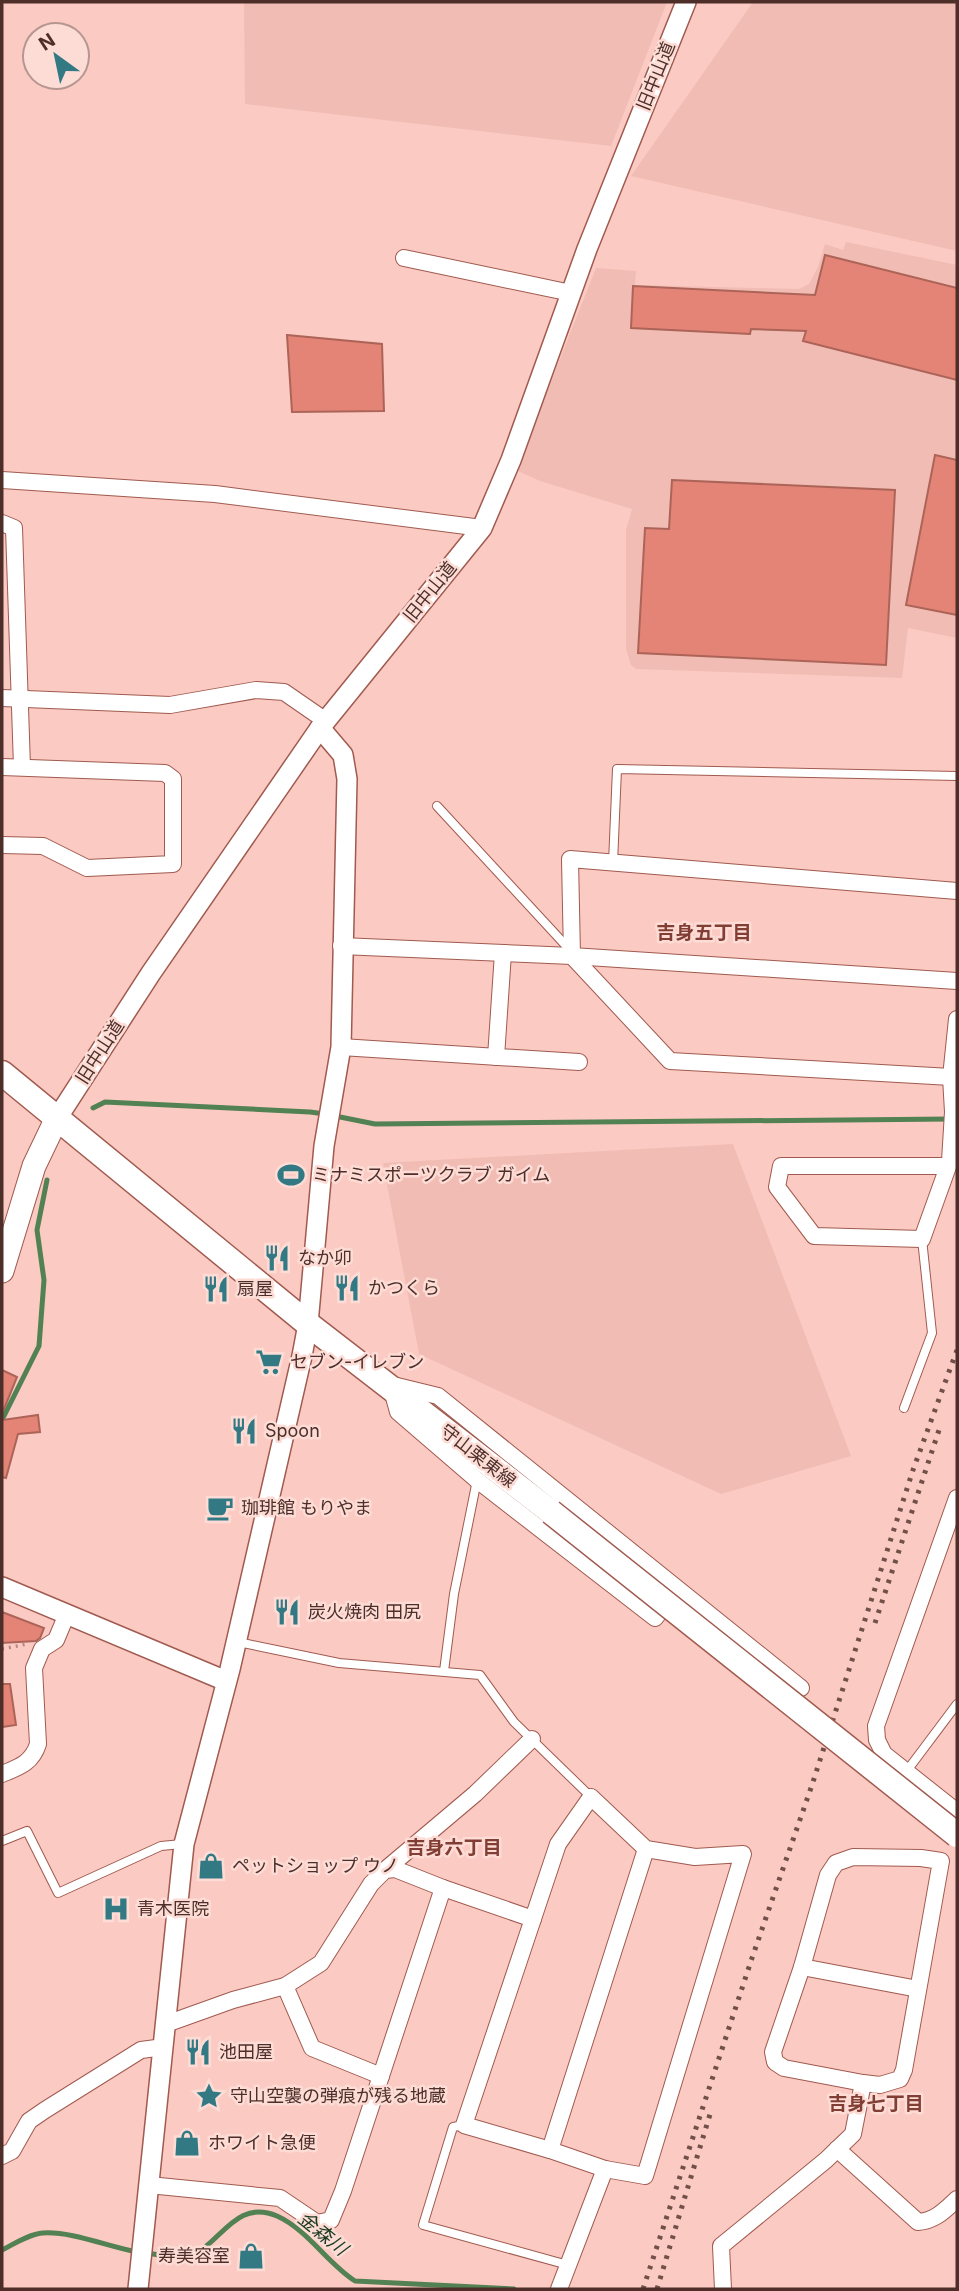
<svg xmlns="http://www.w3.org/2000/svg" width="959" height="2291" font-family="Inter,'Noto Sans JP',sans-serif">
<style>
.built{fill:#f1bcb3}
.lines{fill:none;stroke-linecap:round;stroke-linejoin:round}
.stream{stroke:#528154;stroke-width:5}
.building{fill:#e48476;stroke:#ac6459;stroke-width:2}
.service-casing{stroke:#a05a4f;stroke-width:10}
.minor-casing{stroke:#a05a4f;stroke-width:18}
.tertiary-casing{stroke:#a05a4f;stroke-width:22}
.secondary-casing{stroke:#a05a4f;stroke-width:25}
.primary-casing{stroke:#a05a4f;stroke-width:27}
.path{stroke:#b38983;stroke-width:3.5;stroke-dasharray:2 5;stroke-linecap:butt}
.service{stroke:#fff;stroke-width:8}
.minor{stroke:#fff;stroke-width:16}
.tertiary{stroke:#fff;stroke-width:19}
.secondary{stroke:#fff;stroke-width:23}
.primary{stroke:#fff;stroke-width:24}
.rail{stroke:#72504a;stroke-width:5;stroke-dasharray:3.5 7;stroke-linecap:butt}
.primary-bridge-casing{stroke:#a05a4f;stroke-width:27;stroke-linecap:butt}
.primary-bridge{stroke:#fff;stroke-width:24}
.labels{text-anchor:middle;stroke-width:5;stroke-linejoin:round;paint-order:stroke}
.street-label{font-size:18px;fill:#4d2e29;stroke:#fddcd6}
.poi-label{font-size:18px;fill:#4d2e29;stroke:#fddcd6;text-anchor:start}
.neighbourhood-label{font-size:19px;font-weight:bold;fill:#813e35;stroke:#fddcd6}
.water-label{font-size:19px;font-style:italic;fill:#17391f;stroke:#fddcd6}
</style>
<rect width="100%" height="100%" fill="#fbcac2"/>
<g class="built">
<path d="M244,2H667L611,146L245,104Z"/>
<path d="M753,2H957V251L631,176Z"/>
<path d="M846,242L957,265V638L908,628L902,678L636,669L631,665L626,649V530L632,509L540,481L516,470L596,268L636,271L635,285L799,289L809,284L818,267L825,244L843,250Z"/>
<path d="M733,1144L851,1456L721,1494L419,1354L383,1163Z"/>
</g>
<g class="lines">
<g class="stream">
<path d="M93,1108L105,1102L310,1112L325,1114"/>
<path d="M335,1116L375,1124L951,1119"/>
<path d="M2,1420L39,1346L44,1280L37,1230L47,1180"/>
<path d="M2,2250C14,2244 29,2234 43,2233C71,2231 109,2247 137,2252"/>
<path d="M147,2253C161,2255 181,2261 195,2254C222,2240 237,2199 277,2216C308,2230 327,2263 355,2281L514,2289"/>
</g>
</g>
<g class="building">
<path d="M825,255L957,288V380L803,341L806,331L751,329L750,334L631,328L633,286L815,295Z"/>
<path d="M287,335L382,344L384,411L292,412Z"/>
<path d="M935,455L957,460V615L906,605Z"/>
<path d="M672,480L895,490L886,665L638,653L645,528L669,529Z"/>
<path d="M2,1370L17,1377L2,1414Z"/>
<path d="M38,1415L40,1432L18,1434L6,1478L2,1477V1420Z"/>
<path d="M2,1612L44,1628L40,1638L36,1641L2,1643Z"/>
<path d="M2,1684H10L16,1725L2,1727Z"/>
</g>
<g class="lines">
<g class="service-casing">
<g id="service">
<path d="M437,806L570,950"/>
<path d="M613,863L617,769L957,776"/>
<path d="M904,1408L932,1333L922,1239"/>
<path d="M238,1642L339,1663L480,1675L514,1722L591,1797"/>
<path d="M444,1671L454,1594L477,1480"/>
<path d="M906,1772L957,1704"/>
<path d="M2,1841L27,1831L58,1893L161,1846L182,1844"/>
<path d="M464,2125L453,2127L423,2225L568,2265"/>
</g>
</g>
<g class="minor-casing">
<g id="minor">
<path d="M404,258L571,293"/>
<path d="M2,480L215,494L482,528"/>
<path d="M2,523L14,528L22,767"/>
<path d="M2,698L170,705L256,690L284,692L326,721"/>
<path d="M2,767L165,773L173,779V864L87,868L43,846L2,845"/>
<path d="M341,946L572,956L957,981"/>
<path d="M341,1047L579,1062"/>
<path d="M496,1057L503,953"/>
<path d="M951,1077L670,1061L572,956L570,859L957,891"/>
<path d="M948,1166H781L777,1187L814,1236L922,1239L950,1161L953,1112L951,1077L957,1019"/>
<path d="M393,1385L438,1396L801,1688"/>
<path d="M392,1390L398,1412L477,1480L655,1618L672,1596"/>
<path d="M957,1498L876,1726L877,1740L884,1754L957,1812"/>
<path d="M2,1774C19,1767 32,1763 38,1744L34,1668L42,1649L56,1640L67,1614"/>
<path d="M591,1797L646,1849L695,1857L743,1854L645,2176L605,2169L550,2150L464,2125L558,1844Z"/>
<path d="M853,1857L921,1858L941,1861L904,2070L900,2079L880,2085L863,2083L784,2068L775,2062L773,2052L802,1967L828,1875L836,1863Z"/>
<path d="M385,1870L475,1794L532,1739"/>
<path d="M802,1967L918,1989"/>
<path d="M285,1986L312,2048L381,2076"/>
<path d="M166,2024L233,2000L285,1986L321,1963L371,1884L385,1870L395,1869L443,1888L533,1919"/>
<path d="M837,2149L918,2222C935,2221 945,2210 957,2199"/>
<path d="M550,2150L646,1849"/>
<path d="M2,2156L12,2151L29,2121L45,2110L141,2050L164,2047"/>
<path d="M149,2185L280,2198L317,2223L331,2220L343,2191L443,1888"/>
<path d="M559,2289L605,2169"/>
<path d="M723,2289L721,2246L826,2160L853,2134L863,2083"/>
</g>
</g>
<g class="tertiary-casing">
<g id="tertiary">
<path d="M56,1120L151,973L320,728L482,528L511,460L587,249L686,2"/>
<path d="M2,1587L226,1681"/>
<path d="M138,2289L184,1844L230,1669L302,1356L308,1324L324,1146L341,1047L347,779L343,755L320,728"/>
</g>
</g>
<g class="secondary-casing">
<path id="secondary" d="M2,1271L34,1166L56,1120"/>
</g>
<g class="primary-casing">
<path id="primary" d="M2,1073L308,1324L551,1512"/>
</g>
<path class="path" d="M2,1649L27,1644"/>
<use href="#service" class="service"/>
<use href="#minor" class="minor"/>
<use href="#tertiary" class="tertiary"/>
<use href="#secondary" class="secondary"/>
<use href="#primary" class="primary"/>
<g class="rail">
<path d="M875,1623L941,1424"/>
<path d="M643,2289L752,1958L812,1785L913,1470L957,1350"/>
<path d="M657,2289L711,2111"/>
</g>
<g class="primary-bridge-casing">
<path id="primary-bridge" d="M551,1512L957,1835"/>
</g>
<use href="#primary-bridge" class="primary-bridge"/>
</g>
<defs>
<g id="stadium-bare" transform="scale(2.1)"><path d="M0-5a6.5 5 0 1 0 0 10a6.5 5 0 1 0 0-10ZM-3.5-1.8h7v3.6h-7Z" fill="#327984" stroke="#fddcd6" stroke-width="2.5" paint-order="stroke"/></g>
<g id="restaurant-bare" transform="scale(2.1)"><path d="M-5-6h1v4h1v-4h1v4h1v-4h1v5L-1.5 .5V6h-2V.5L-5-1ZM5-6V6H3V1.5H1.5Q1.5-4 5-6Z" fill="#327984" stroke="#fddcd6" stroke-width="2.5" paint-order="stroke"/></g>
<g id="supermarket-bare" transform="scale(2.1)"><path d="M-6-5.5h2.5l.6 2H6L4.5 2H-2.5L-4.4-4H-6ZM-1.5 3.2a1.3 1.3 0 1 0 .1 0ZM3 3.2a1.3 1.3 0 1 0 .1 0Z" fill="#327984" stroke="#fddcd6" stroke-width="2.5" paint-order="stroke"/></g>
<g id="cafe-bare" transform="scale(2.1)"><path d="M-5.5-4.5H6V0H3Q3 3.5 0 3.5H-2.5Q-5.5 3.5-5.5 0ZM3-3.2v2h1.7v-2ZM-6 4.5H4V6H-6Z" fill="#327984" stroke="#fddcd6" stroke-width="2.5" paint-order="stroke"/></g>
<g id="shop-bare" transform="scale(2.1)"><path d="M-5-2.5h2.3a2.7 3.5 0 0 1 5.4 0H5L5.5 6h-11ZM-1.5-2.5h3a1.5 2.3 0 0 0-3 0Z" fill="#327984" stroke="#fddcd6" stroke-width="2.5" paint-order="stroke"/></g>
<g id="hospital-bare" transform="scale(2.1)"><path d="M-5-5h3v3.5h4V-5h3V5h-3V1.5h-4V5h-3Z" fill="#327984" stroke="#fddcd6" stroke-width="2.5" paint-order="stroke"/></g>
<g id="sight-bare" transform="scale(2.1)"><path d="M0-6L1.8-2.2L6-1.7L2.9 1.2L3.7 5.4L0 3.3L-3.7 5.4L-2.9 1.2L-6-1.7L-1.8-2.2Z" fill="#327984" stroke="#fddcd6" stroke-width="2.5" paint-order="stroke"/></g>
</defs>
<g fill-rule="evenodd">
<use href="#stadium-bare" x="291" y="1175"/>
<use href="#restaurant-bare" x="277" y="1258"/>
<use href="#restaurant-bare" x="347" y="1288"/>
<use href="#restaurant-bare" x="216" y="1289"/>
<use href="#supermarket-bare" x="269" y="1362"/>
<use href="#restaurant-bare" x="244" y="1431"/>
<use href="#cafe-bare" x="220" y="1508"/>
<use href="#restaurant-bare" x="287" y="1612"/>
<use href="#shop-bare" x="211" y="1866"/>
<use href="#hospital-bare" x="116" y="1909"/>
<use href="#restaurant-bare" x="198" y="2052"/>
<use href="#sight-bare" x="209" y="2096"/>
<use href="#shop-bare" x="187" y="2143"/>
<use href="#shop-bare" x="251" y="2256"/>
</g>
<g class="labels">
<g class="street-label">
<text transform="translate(656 76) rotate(-68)" y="6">旧中山道</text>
<text transform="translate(430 592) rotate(-51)" y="6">旧中山道</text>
<text transform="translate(100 1052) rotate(-57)" y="6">旧中山道</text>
<text transform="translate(478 1456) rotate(38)" y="6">守山栗東線</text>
</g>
<g class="poi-label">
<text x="312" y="1181">ミナミスポーツクラブ ガイム</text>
<text x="298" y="1264">なか卯</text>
<text x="368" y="1294">かつくら</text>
<text x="237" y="1295">扇屋</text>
<text x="290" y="1368">セブン-イレブン</text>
<text x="265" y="1437">Spoon</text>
<text x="241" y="1514">珈琲館 もりやま</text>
<text x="308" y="1618">炭火焼肉 田尻</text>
<text x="232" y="1872">ペットショップ ウノ</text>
<text x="137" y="1915">青木医院</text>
<text x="219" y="2058">池田屋</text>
<text x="230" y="2102">守山空襲の弾痕が残る地蔵</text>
<text x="208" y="2149">ホワイト急便</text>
<text x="230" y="2262" text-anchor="end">寿美容室</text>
</g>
<g class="neighbourhood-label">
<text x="704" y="939">吉身五丁目</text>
<text x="454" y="1854">吉身六丁目</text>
<text x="876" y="2110">吉身七丁目</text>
</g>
<g class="water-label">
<text transform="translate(323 2233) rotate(39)" y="7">金森川</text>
</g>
</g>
<rect width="959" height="2291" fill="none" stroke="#4d2e29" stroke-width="7"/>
<g transform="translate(56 56) rotate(327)"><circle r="33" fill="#fddcd6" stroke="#b79691" stroke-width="2"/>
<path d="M0-5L12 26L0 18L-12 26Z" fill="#327984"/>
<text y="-10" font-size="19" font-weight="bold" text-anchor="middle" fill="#4d2e29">N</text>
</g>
</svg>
